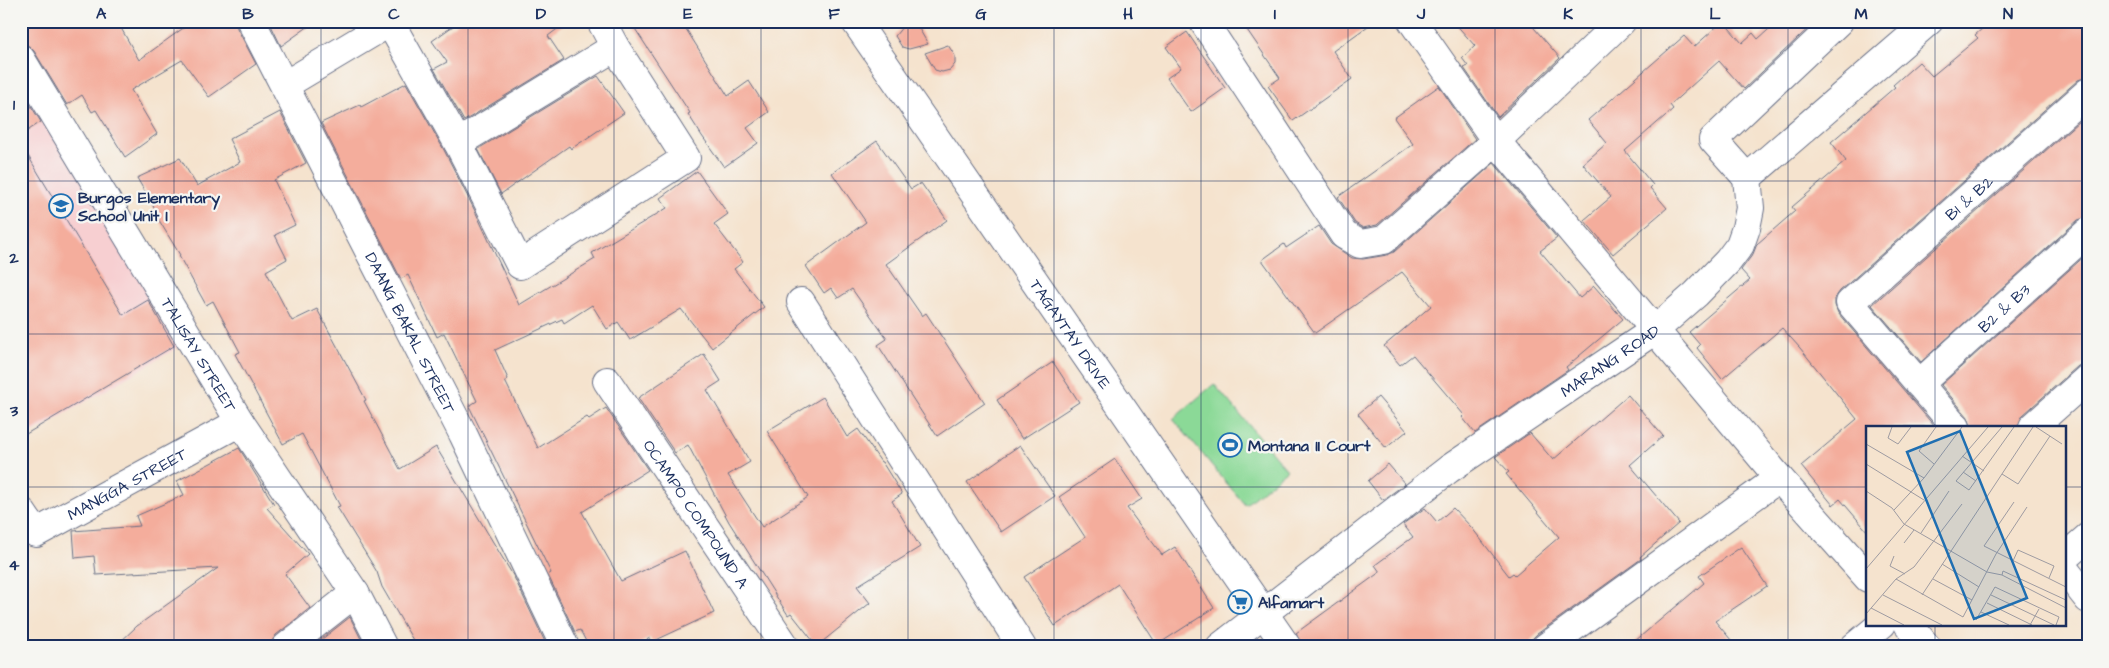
<svg xmlns="http://www.w3.org/2000/svg" width="2109" height="668" font-family="'Architects Daughter',sans-serif">
<style>
.built{fill:#f7cfd1}
.green{fill:#8bd997;stroke:#53847a}
.building{fill:#f4ad9c}
.lines{fill:none;stroke-linecap:round;stroke-linejoin:round}
.minor-casing{stroke:#676e85;stroke-width:30}
.minor{stroke:#fff;stroke-width:28}
.grid{fill:none;stroke:#1b2f5e;stroke-width:1;stroke-opacity:0.55}
.labels{text-anchor:middle;stroke-width:4.5;stroke-linejoin:round;paint-order:stroke}
.poi-label{font-size:16px;font-weight:bold;fill:#1b2f5e;stroke:#f6f6f2;text-anchor:start}
.street-label{font-size:16px;fill:#1b2f5e;stroke:#f6f6f2}
.inset-road{fill:none;stroke:#9e9ba1;stroke-width:1}
.view{fill:#1f6fb2;fill-opacity:0.15;stroke:#1f6fb2;stroke-width:2.5}
.inset-edge{fill:none;stroke:#1b2f5e;stroke-width:2.5}
.neatline{fill:none;stroke:#1b2f5e;stroke-width:2}
.grid-label{font-size:16px;text-anchor:middle;font-weight:bold;fill:#1b2f5e}
</style>
<rect width="100%" height="100%" fill="#f6f6f2"/>
<filter id="ink" filterUnits="userSpaceOnUse"><feTurbulence type="fractalNoise" baseFrequency=".02" numOctaves="2"/><feDisplacementMap in="SourceGraphic" scale="10" xChannelSelector="R" yChannelSelector="G"/><feConvolveMatrix kernelMatrix="1 2 1 2 8 2 1 2 1" color-interpolation-filters="sRGB"/></filter>
<filter id="wash" filterUnits="userSpaceOnUse"><feTurbulence type="fractalNoise" baseFrequency=".0096" numOctaves="4" result="noise"/><feDisplacementMap in="SourceGraphic" scale="20" xChannelSelector="R" yChannelSelector="G"/><feGaussianBlur stdDeviation="1.12" result="paint"/><feColorMatrix in="noise" values="0 0 0 0 0 0 0 0 0 0 0 0 0 0 0 0 0 1.4 0 .05"/><feComposite in="paint" operator="in"/></filter>
<g filter="url(#wash)">
<rect width="100%" height="100%" fill="#f5e3ce"/>
<path class="built" d="M21,67L182,345L21,440Z"/>
<path class="green" d="M1214,384L1287,470L1245,505L1173,419Z"/>
<g id="blocks">
<g class="building">
<path d="M21,21H117L139,60L193,21H236L237,28L256,64L209,97L182,60L131,90L157,134L125,157L96,110L92,112L82,95L67,105L34,51L29,46L21,43Z"/>
<path d="M269,21H316L281,46Z"/>
<path d="M460,21H568L548,36L564,60L464,121L434,69L447,62L432,41Z"/>
<path d="M630,21H681L728,96L749,81L769,112L747,128L758,143L724,167L702,136L688,114L690,113Z"/>
<path d="M1241,21H1375L1333,51L1352,79L1293,121L1268,86L1280,78Z"/>
<path d="M1453,21H1528L1560,58L1498,117L1464,68L1468,66L1462,58L1475,46Z"/>
<path d="M1723,21L1742,43L1753,33L1758,39L1778,21H1816L1744,89L1719,61L1670,105L1673,109L1625,151L1653,185L1650,188L1667,208L1613,254L1584,220L1611,197L1583,164L1607,143L1588,120L1684,36L1694,47Z"/>
<path d="M1991,21H2088V77L2078,80L1840,291L1835,298V305L1838,313L1935,427H1868V532L1840,499L1833,505L1801,466L1857,419L1800,348L1782,328L1722,379L1697,348L1700,345L1689,332L1750,280L1741,270L1753,254L1757,244L1795,211L1792,207L1846,161L1831,142L1895,87L1893,85L1919,62L1932,76L1978,38L1975,35Z"/>
<path d="M910,24L918,27L928,44L909,49L902,47L895,36L903,26Z"/>
<path d="M1187,32L1225,88L1191,112L1167,78L1181,68L1166,47Z"/>
<path d="M948,45L955,56V64L950,70L942,72L935,70L925,53Z"/>
<path d="M598,76L624,113L571,149L569,146L501,194L478,149Z"/>
<path d="M406,83L444,150L475,211L519,305L595,259L592,253L667,208L660,198L697,171L728,214L714,224L743,262L734,269L764,307L712,348L681,309L630,340L618,322L607,329L592,305L564,323L562,319L495,350L508,379L505,381L538,448L587,417L589,419L606,408L648,470L582,512L621,581L685,551L714,613L652,642L650,638L633,647H589L580,630L575,632L548,575L551,573L469,406L477,401L444,333L437,337L408,275L401,279L321,123L360,105L361,107Z"/>
<path d="M1439,86L1475,139L1377,225L1363,228L1355,223L1338,197L1413,144L1394,118Z"/>
<path d="M21,90L41,122L21,135Z"/>
<path d="M280,112L306,163L274,180L295,225L275,235L287,259L266,271L292,321L317,309L366,400L364,401L400,469L436,447L514,577L547,646L417,647L382,587L377,572L337,507L340,506L302,434L283,444L235,354L240,352L213,301L206,305L179,256L180,255L154,212L156,211L137,178L180,158L197,186L240,162L229,139Z"/>
<path d="M2088,113V217L2078,220L1921,362L1872,305Z"/>
<path d="M877,141L911,189L921,183L947,220L886,264L922,316L926,313L985,403L937,436L878,345L887,339L852,289L838,298L831,288L824,293L806,266L866,222L832,173Z"/>
<path d="M21,144L123,315L148,300L174,346L21,437Z"/>
<path d="M1494,163L1557,238L1540,251L1580,298L1594,286L1623,319L1566,367L1568,370L1475,433L1462,417L1464,415L1413,355L1400,365L1384,346L1431,306L1402,272L1315,333L1262,260L1284,244L1286,248L1319,226L1331,244L1352,258L1363,259L1387,255L1394,252Z"/>
<path d="M2088,253V363L2078,366L2023,415L2018,427H1971L1968,417L1941,385Z"/>
<path d="M704,354L721,381L707,390L750,462L728,475L762,527L808,497L767,431L823,397L847,437L858,429L881,462H882L902,494L892,501L920,547L857,586L870,603L817,646L791,613L788,615L729,522L688,445L675,453L638,398Z"/>
<path d="M1053,362L1079,402L1022,439L997,400Z"/>
<path d="M1628,395L1663,436L1630,465L1679,523L1640,557L1641,559L1537,634L1524,647H1302L1296,633L1380,572L1375,565L1413,537L1403,524L1425,508L1437,522L1453,508L1472,528L1509,576L1513,573L1515,575L1559,537L1506,474L1509,472L1495,457L1530,433L1553,460Z"/>
<path d="M1378,397L1407,431L1386,448L1358,414Z"/>
<path d="M1020,445L1055,496L1001,532L967,482Z"/>
<path d="M239,448L274,504L267,508L308,554L285,574L310,608L276,635L272,641L271,647H115L137,626L218,568L96,575L94,556L75,558L73,531L140,526L136,516L184,495L177,481Z"/>
<path d="M1115,459L1142,499L1127,508L1162,555L1175,547L1214,608L1157,645L1118,584L1055,626L1024,577L1085,537L1059,497Z"/>
<path d="M1388,464L1405,484L1383,500L1368,481Z"/>
<path d="M1741,547L1767,586L1715,621L1737,647H1628L1704,583L1699,576Z"/>
<path d="M350,617L365,647H312Z"/>
</g>
</g>
</g>
<g filter="url(#ink)">
<use href="#blocks" fill-opacity="0" stroke="#676e85" stroke-width="1"/>
<g class="lines">
<g class="minor-casing">
<g id="minor">
<path id="s1" d="M251,21L463,434L565,647"/>
<path d="M389,21L458,143L520,265L686,158L615,47L601,21"/>
<path id="s2" d="M855,21L1287,647"/>
<path d="M1203,21L1344,235L1360,244L1384,240L1496,141L1622,21"/>
<path d="M1412,21L1496,141L1779,478L1868,578"/>
<path id="s3" d="M21,59L240,422L355,593L383,647"/>
<path d="M285,85L392,21"/>
<path d="M458,143L615,47"/>
<path d="M1747,178L1929,21"/>
<path d="M1747,178L1713,140L1839,21"/>
<path d="M801,302L1022,647"/>
<path id="s4" d="M607,381L786,647"/>
<path id="s5" d="M1919,384L2088,232"/>
<path id="s6" d="M1956,427L1850,303L2088,92"/>
<path d="M2033,427L2088,378"/>
<path id="s7" d="M21,511L36,533L240,422"/>
<path d="M2065,557L2088,537"/>
<path d="M2065,570L2088,599"/>
<path d="M1908,624L1927,647"/>
<path d="M286,647L355,593"/>
<path id="s8" d="M1220,647L1449,469L1655,330L1696,294L1728,261L1740,245L1746,228L1750,208L1747,178"/>
<path d="M1546,647L1779,478"/>
<path d="M1854,647L1882,624"/>
</g>
</g>
<use href="#minor" class="minor"/>
</g>
</g>
<path class="grid" d="M174,21V647M321,21V647M468,21V647M614,21V647M761,21V647M908,21V647M1054,21V647M1201,21V647M1348,21V647M1495,21V647M1641,21V647M1788,21V647M1935,21V427M21,181H2088M21,334H2088M21,487H1868M2065,487H2088M1935,624V647"/>
<defs>
<g id="school-ring" transform="scale(1.25)"><circle r="9.5" fill="#f6f6f2" stroke="#1f6fb2" stroke-width="1.5"/><path d="M0-5L7-2L0 1L-7-2ZM-4 1L0 2.5L4 1V4Q0 6-4 4Z" fill="#1f6fb2"/></g>
<g id="stadium-ring" transform="scale(1.25)"><circle r="9.5" fill="#f6f6f2" stroke="#1f6fb2" stroke-width="1.5"/><path d="M0-5a6.5 5 0 1 0 0 10a6.5 5 0 1 0 0-10ZM-3.5-1.8h7v3.6h-7Z" fill="#1f6fb2"/></g>
<g id="supermarket-ring" transform="scale(1.25)"><circle r="9.5" fill="#f6f6f2" stroke="#1f6fb2" stroke-width="1.5"/><path d="M-6-5.5h2.5l.6 2H6L4.5 2H-2.5L-4.4-4H-6ZM-1.5 3.2a1.3 1.3 0 1 0 .1 0ZM3 3.2a1.3 1.3 0 1 0 .1 0Z" fill="#1f6fb2"/></g>
</defs>
<g fill-rule="evenodd">
<use href="#school-ring" x="61" y="206"/>
<use href="#stadium-ring" x="1230" y="445"/>
<use href="#supermarket-ring" x="1240" y="602"/>
</g>
<g class="labels">
<g class="poi-label">
<text x="78" y="203">Burgos Elementary<tspan x="78" dy="18">School Unit I</tspan></text>
<text x="1248" y="451">Montana II Court</text>
<text x="1258" y="608">Alfamart</text>
</g>
<g class="street-label">
<text dy="6" stroke="none"><textPath href="#s6" startOffset="322">B1 &amp; B2</textPath></text>
<text dy="6" stroke="none"><textPath href="#s5" startOffset="114">B2 &amp; B3</textPath></text>
<text dy="6" stroke="none"><textPath href="#s1" startOffset="350">DAANG BAKAL STREET</textPath></text>
<text dy="6" stroke="none"><textPath href="#s2" startOffset="380">TAGAYTAY DRIVE</textPath></text>
<text dy="6" stroke="none"><textPath href="#s3" startOffset="345">TALISAY STREET</textPath></text>
<text dy="6" stroke="none"><textPath href="#s8" startOffset="484">MARANG ROAD</textPath></text>
<text dy="6" stroke="none"><textPath href="#s7" startOffset="130">MANGGA STREET</textPath></text>
<text dy="6" stroke="none"><textPath href="#s4" startOffset="160">OCAMPO COMPOUND A</textPath></text>
</g>
</g>
<g transform="translate(1866 426)">
<rect width="200" height="200" fill="#f5e3ce"/>
<path class="inset-road" d="M26,1L22,12L32,18L45,1M136,1L90,55L103,64L148,1M170,1L196,18M0,18L58,52M96,30L118,45M0,38L58,74M68,38L53,25L70,1M97,46L110,55M136,48L152,58L184,10M0,65L26,82L38,98L121,146L136,149L200,182M148,76L118,120L200,161M28,84L58,52L96,1M55,107L83,65M38,117L48,104M28,130L24,140L39,148M147,135L152,124L188,140L183,152M76,138L113,161M0,143L122,1M136,149L137,145L200,174M30,153L97,191L130,128L161,81M67,153L106,174M17,169L76,199M56,169L167,1M125,169L188,199M121,177L166,199M5,182L38,199M115,186L143,199M0,188L30,153L48,141L96,78M110,194L129,161L193,191L190,199M164,199L173,183"/>
<path class="view" d="M94,5L161,172L108,193L41,26Z"/>
<rect width="200" height="200" class="inset-edge"/>
</g>
<rect width="2109" height="668" fill="none" stroke="#f6f6f2" stroke-width="55"/>
<rect x="28" y="28" width="2054" height="612" class="neatline"/>
<g class="grid-label">
<text x="101" y="19">A</text>
<text x="248" y="19">B</text>
<text x="394" y="19">C</text>
<text x="541" y="19">D</text>
<text x="688" y="19">E</text>
<text x="834" y="19">F</text>
<text x="981" y="19">G</text>
<text x="1128" y="19">H</text>
<text x="1275" y="19">I</text>
<text x="1421" y="19">J</text>
<text x="1568" y="19">K</text>
<text x="1715" y="19">L</text>
<text x="1861" y="19">M</text>
<text x="2008" y="19">N</text>
<text x="14" y="110">1</text>
<text x="14" y="263">2</text>
<text x="14" y="416">3</text>
<text x="14" y="570">4</text>
</g>
</svg>
